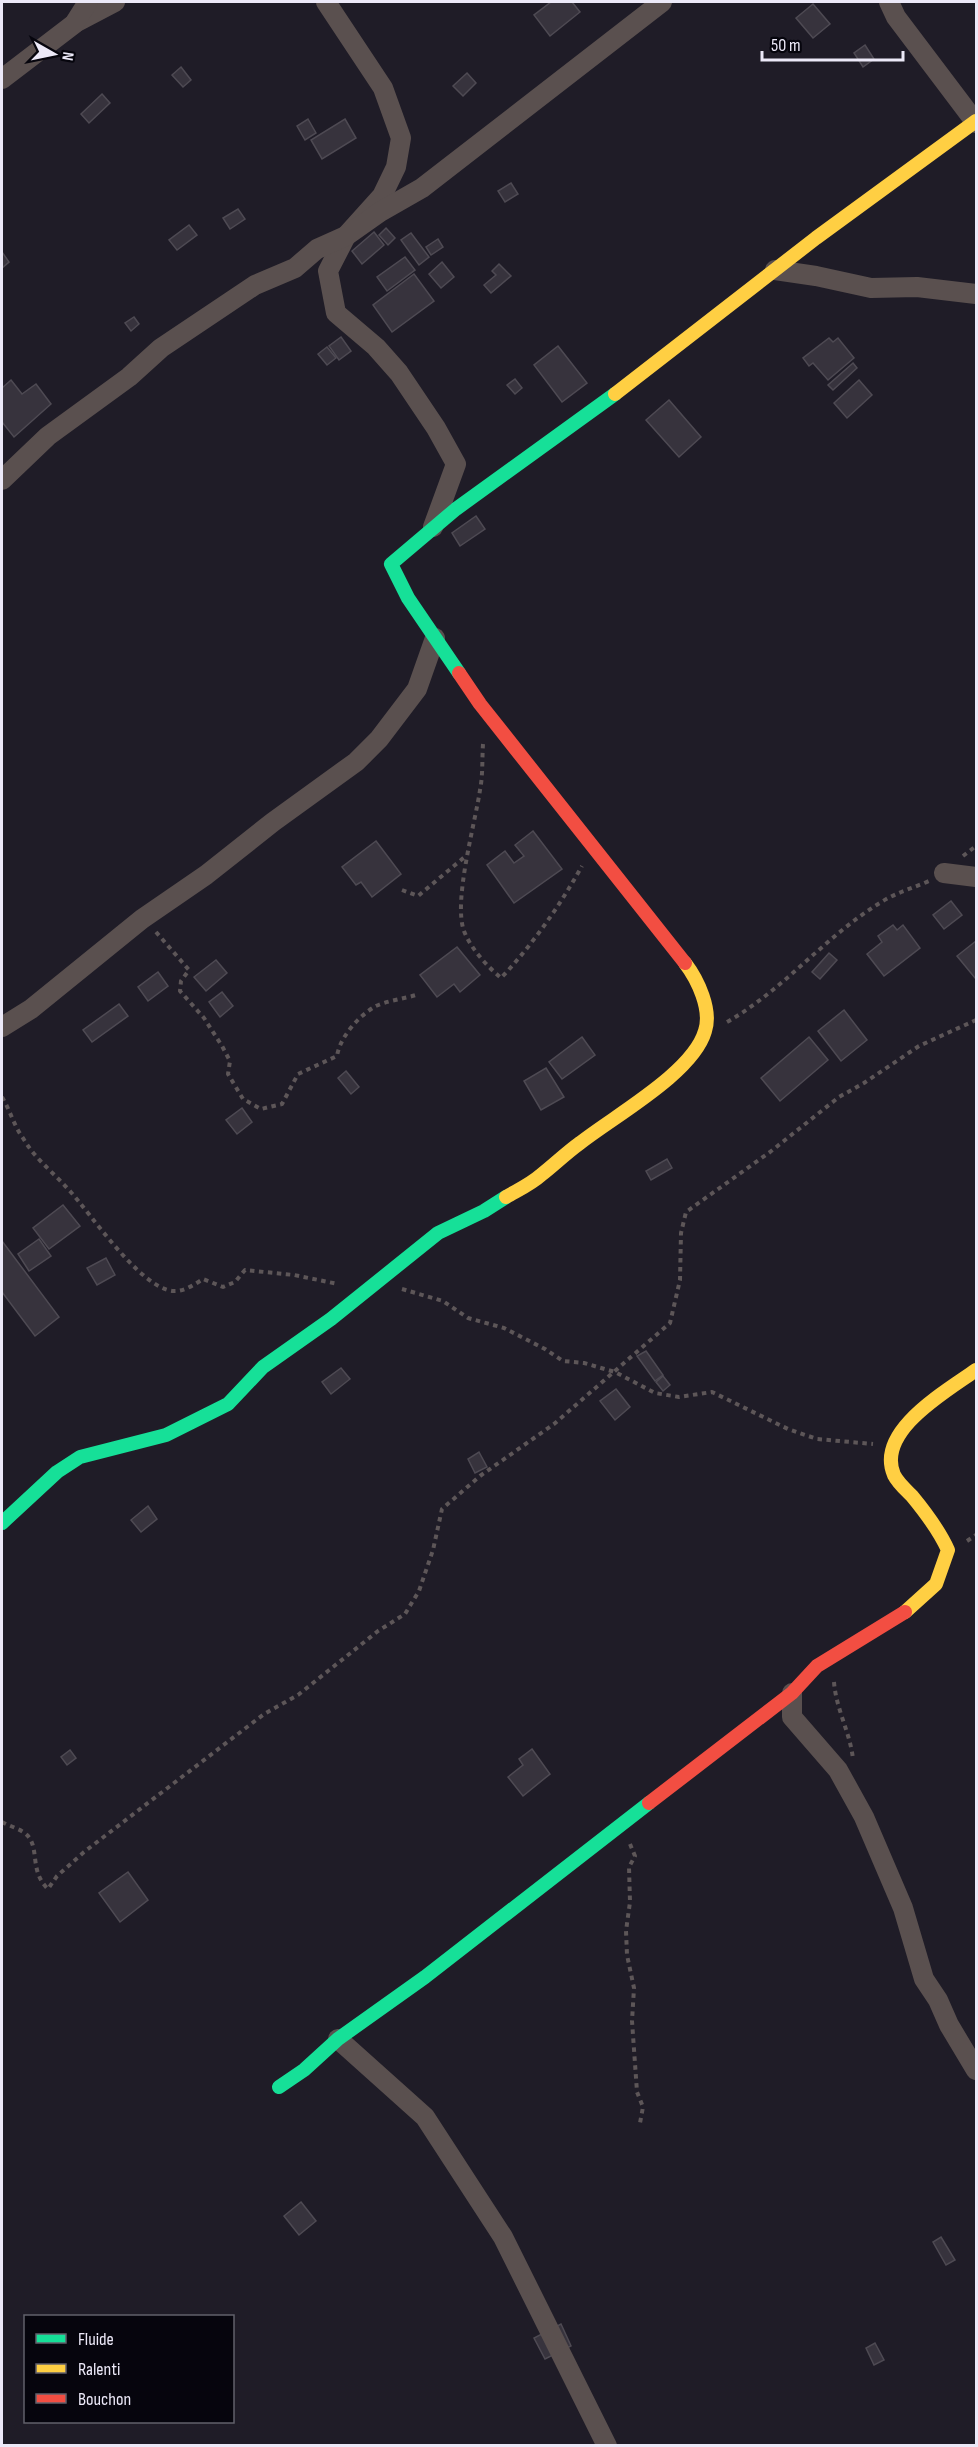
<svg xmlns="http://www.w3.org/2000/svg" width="978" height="2447" font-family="'Sofia Sans Condensed',sans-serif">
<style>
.building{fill:#37333d;stroke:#4e4a53;stroke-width:1.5}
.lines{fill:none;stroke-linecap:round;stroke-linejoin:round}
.path{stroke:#5d5658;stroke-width:4;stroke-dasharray:4.5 4.5;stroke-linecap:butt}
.street{stroke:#5a504f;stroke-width:20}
.fast{stroke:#16e098;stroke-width:14}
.slow{stroke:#ffcf43;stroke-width:14}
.jam{stroke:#f24e42;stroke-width:14}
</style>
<rect width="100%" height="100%" fill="#1f1c27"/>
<g class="building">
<path d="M551,2H572L580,12L550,36L534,15Z"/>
<path d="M813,4L830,24L813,38L796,18Z"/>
<path d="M865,45L874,59L863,67L854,53Z"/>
<path d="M181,67L191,80L183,87L172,75Z"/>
<path d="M467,73L476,83L463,96L453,86Z"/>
<path d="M102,94L110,103L89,123L81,114Z"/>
<path d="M308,119L316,133L305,140L297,126Z"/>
<path d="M345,119L356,138L322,159L311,140Z"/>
<path d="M511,183L518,194L505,202L498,191Z"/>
<path d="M238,209L245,219L230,229L223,218Z"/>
<path d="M189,225L197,235L177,250L169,240Z"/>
<path d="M386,228L395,238L388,245L379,235Z"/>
<path d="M374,232L384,245L362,264L352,251Z"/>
<path d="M411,233L429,257L419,265L401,240Z"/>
<path d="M438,239L443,247L431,255L426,247Z"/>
<path d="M2,252L9,262L2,268Z"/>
<path d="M405,257L415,270L387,291L377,277Z"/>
<path d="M442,262L454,277L441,288L429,274Z"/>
<path d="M499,264L511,276L491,293L484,285L496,275L492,271Z"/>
<path d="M414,274L434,301L392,332L373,305Z"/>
<path d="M134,317L139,324L131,331L125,323Z"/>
<path d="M341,337L351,351L339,360L329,346Z"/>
<path d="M829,338L833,342L838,338L854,358L828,380L813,363L809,366L803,358Z"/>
<path d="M558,346L587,383L562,402L534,365Z"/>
<path d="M327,347L336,358L327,365L318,354Z"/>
<path d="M853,363L857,368L833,390L828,385Z"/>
<path d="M515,379L522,388L515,394L507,385Z"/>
<path d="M11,380L22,394L36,384L51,404L14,437L2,422V388Z"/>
<path d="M859,380L872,395L847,418L834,403Z"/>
<path d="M669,400L701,437L679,457L646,420Z"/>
<path d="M476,516L485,529L460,546L452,533Z"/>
<path d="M533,831L562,869L514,903L487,865L505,851L514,863L524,856L515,845Z"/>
<path d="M376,841L401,874L372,897L361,882L356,885L342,867Z"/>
<path d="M951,901L962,915L944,929L933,915Z"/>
<path d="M893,925L897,930L903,925L920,948L884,976L867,954L882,942L878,936Z"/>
<path d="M976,941V977L975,978L957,956Z"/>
<path d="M457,947L480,975L460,992L454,984L437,997L420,975Z"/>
<path d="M829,953L837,960L820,979L812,972Z"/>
<path d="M216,960L227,973L206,991L194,977Z"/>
<path d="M158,972L168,986L148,1001L138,987Z"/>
<path d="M222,992L233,1006L220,1017L209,1002Z"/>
<path d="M119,1004L128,1016L92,1042L83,1030Z"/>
<path d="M844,1010L867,1040L841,1061L818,1031Z"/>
<path d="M582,1037L595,1055L562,1079L549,1062Z"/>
<path d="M809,1037L828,1060L780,1101L761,1078Z"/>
<path d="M546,1068L564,1097L541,1110L524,1081Z"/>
<path d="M346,1071L359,1087L351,1094L338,1078Z"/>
<path d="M242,1108L252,1122L237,1134L226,1120Z"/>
<path d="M667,1159L672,1168L651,1180L646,1171Z"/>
<path d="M63,1205L80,1226L49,1249L33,1228Z"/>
<path d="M39,1239L51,1256L29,1271L18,1254Z"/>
<path d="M2,1241L59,1317L35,1336L2,1292Z"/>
<path d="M106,1258L115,1275L97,1285L87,1268Z"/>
<path d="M646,1351L663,1375L655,1381L637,1356Z"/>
<path d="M341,1368L350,1379L331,1394L322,1382Z"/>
<path d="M663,1376L670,1385L663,1391L656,1382Z"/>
<path d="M616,1389L630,1407L615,1420L600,1401Z"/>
<path d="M479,1452L487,1467L475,1473L468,1459Z"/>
<path d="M148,1506L157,1519L141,1532L131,1520Z"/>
<path d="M532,1749L550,1774L523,1796L508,1777L523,1765L519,1759Z"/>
<path d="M70,1750L76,1758L67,1765L61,1757Z"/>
<path d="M128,1872L148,1900L120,1922L99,1893Z"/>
<path d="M301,2202L316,2221L299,2235L284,2216Z"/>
<path d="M941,2237L955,2260L946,2265L933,2242Z"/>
<path d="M561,2324L571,2346L545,2359L534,2338Z"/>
<path d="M875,2343L884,2360L874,2365L866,2348Z"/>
</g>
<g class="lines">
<g class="path">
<path d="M483,744C482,759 483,775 480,790C475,824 453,901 464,931C471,949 487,966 501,978C533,944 559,907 582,866"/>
<path d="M963,856L976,846"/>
<path d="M402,890L418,896L467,855"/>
<path d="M156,932L189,970L181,981L180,991L204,1018L222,1046L230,1061L228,1074L243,1099L261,1109L282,1104L298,1074L337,1056C340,1037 358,1017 374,1007C385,1001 403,999 416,995"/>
<path d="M727,1022C785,989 826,935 883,901C898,892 913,888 929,881"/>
<path d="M2,1097C10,1110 14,1126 23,1138C35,1159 53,1172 69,1190C91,1214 140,1288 173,1291C184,1292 195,1284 203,1279L223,1287L235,1282L245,1270L294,1275L338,1284"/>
<path d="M402,1289L443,1301L468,1318L504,1328L545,1349L563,1361L584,1363L615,1372L655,1393L679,1397L712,1392L788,1429L817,1439L873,1444"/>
<path d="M967,1541L976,1535"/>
<path d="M834,1682C836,1709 850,1732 853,1759"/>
<path d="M2,1822C9,1826 21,1829 27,1835C40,1848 29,1871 48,1889L57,1876L84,1852L264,1714L298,1695L378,1631L405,1614L419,1591L433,1550L442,1509L480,1476L554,1424L670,1323L680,1280L681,1233L686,1212L770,1152L839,1097L864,1083L919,1046L976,1020"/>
<path d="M630,1844L635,1856L629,1867L630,1902L626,1931L627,1955L634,1988L632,2021L637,2092L643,2107L640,2123"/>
</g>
<g class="street">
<path d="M326,2L383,88L401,138L396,167L382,196L346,236L328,271L336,313L376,347L399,373L436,428L456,464L433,527"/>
<path d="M889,2L896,17L976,123"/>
<path d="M75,23L115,2"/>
<path d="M2,79L74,24L88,2"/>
<path d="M775,270L816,276L871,288L917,287L976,294"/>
<path d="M2,480L48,436L129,377L161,348L255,285L295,268L317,249L346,236L380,212L422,188L662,2"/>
<path d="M944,873L976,877"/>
<path d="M2,1027L31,1009L142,919L206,875L273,822L356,762L379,739L417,689L435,638"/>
<path d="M792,1693V1717L838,1770L864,1817L903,1908L924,1979L938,2000L949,2025L976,2070"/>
<path d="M338,2039L425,2117L503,2237L607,2446"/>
</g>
<g class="fast">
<path d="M459,673L408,598L391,564L456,509L615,394"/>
<path d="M2,1523L57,1472L80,1457L166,1435L228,1404L263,1367L331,1319L438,1233L484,1211L506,1197"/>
<path d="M279,2087L304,2070L338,2039L425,1977L649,1803"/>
</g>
<g class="slow">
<path d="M615,394L816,238L976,121"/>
<path d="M506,1197C518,1190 531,1184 541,1175C554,1165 566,1153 580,1143C614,1116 693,1073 705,1031C712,1010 698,980 685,963"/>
<path d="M905,1612L936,1584L948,1550C939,1530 926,1513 912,1496C906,1490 898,1483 894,1475C875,1431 947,1391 976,1370"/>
</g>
<g class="jam">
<path d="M459,673L480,704L685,963"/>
<path d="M649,1803L792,1693L817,1666L905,1612"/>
</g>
</g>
<rect width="978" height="2447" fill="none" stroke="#ece9f8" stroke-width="6"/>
<rect x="24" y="2315" width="210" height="108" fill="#06050d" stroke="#62606b" stroke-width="1.5"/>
<rect x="36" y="2334" width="30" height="9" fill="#16e098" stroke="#62606b" stroke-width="1.5"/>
<text x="78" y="2345" font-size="18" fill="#ece9f8">Fluide</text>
<rect x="36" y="2364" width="30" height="9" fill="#ffcf43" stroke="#62606b" stroke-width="1.5"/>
<text x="78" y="2375" font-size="18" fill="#ece9f8">Ralenti</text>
<rect x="36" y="2394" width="30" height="9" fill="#f24e42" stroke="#62606b" stroke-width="1.5"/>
<text x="78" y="2405" font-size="18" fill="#ece9f8">Bouchon</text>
<g transform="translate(54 54) rotate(99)" stroke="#06050d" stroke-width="4.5" paint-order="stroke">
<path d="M0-4.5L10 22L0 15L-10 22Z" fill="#ece9f8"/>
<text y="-9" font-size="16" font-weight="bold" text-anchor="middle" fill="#ece9f8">N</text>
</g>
<path d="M762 51v9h141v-9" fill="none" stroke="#ece9f8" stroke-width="3"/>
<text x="771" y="51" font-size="18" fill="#ece9f8" stroke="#06050d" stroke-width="4.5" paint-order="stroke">50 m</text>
</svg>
